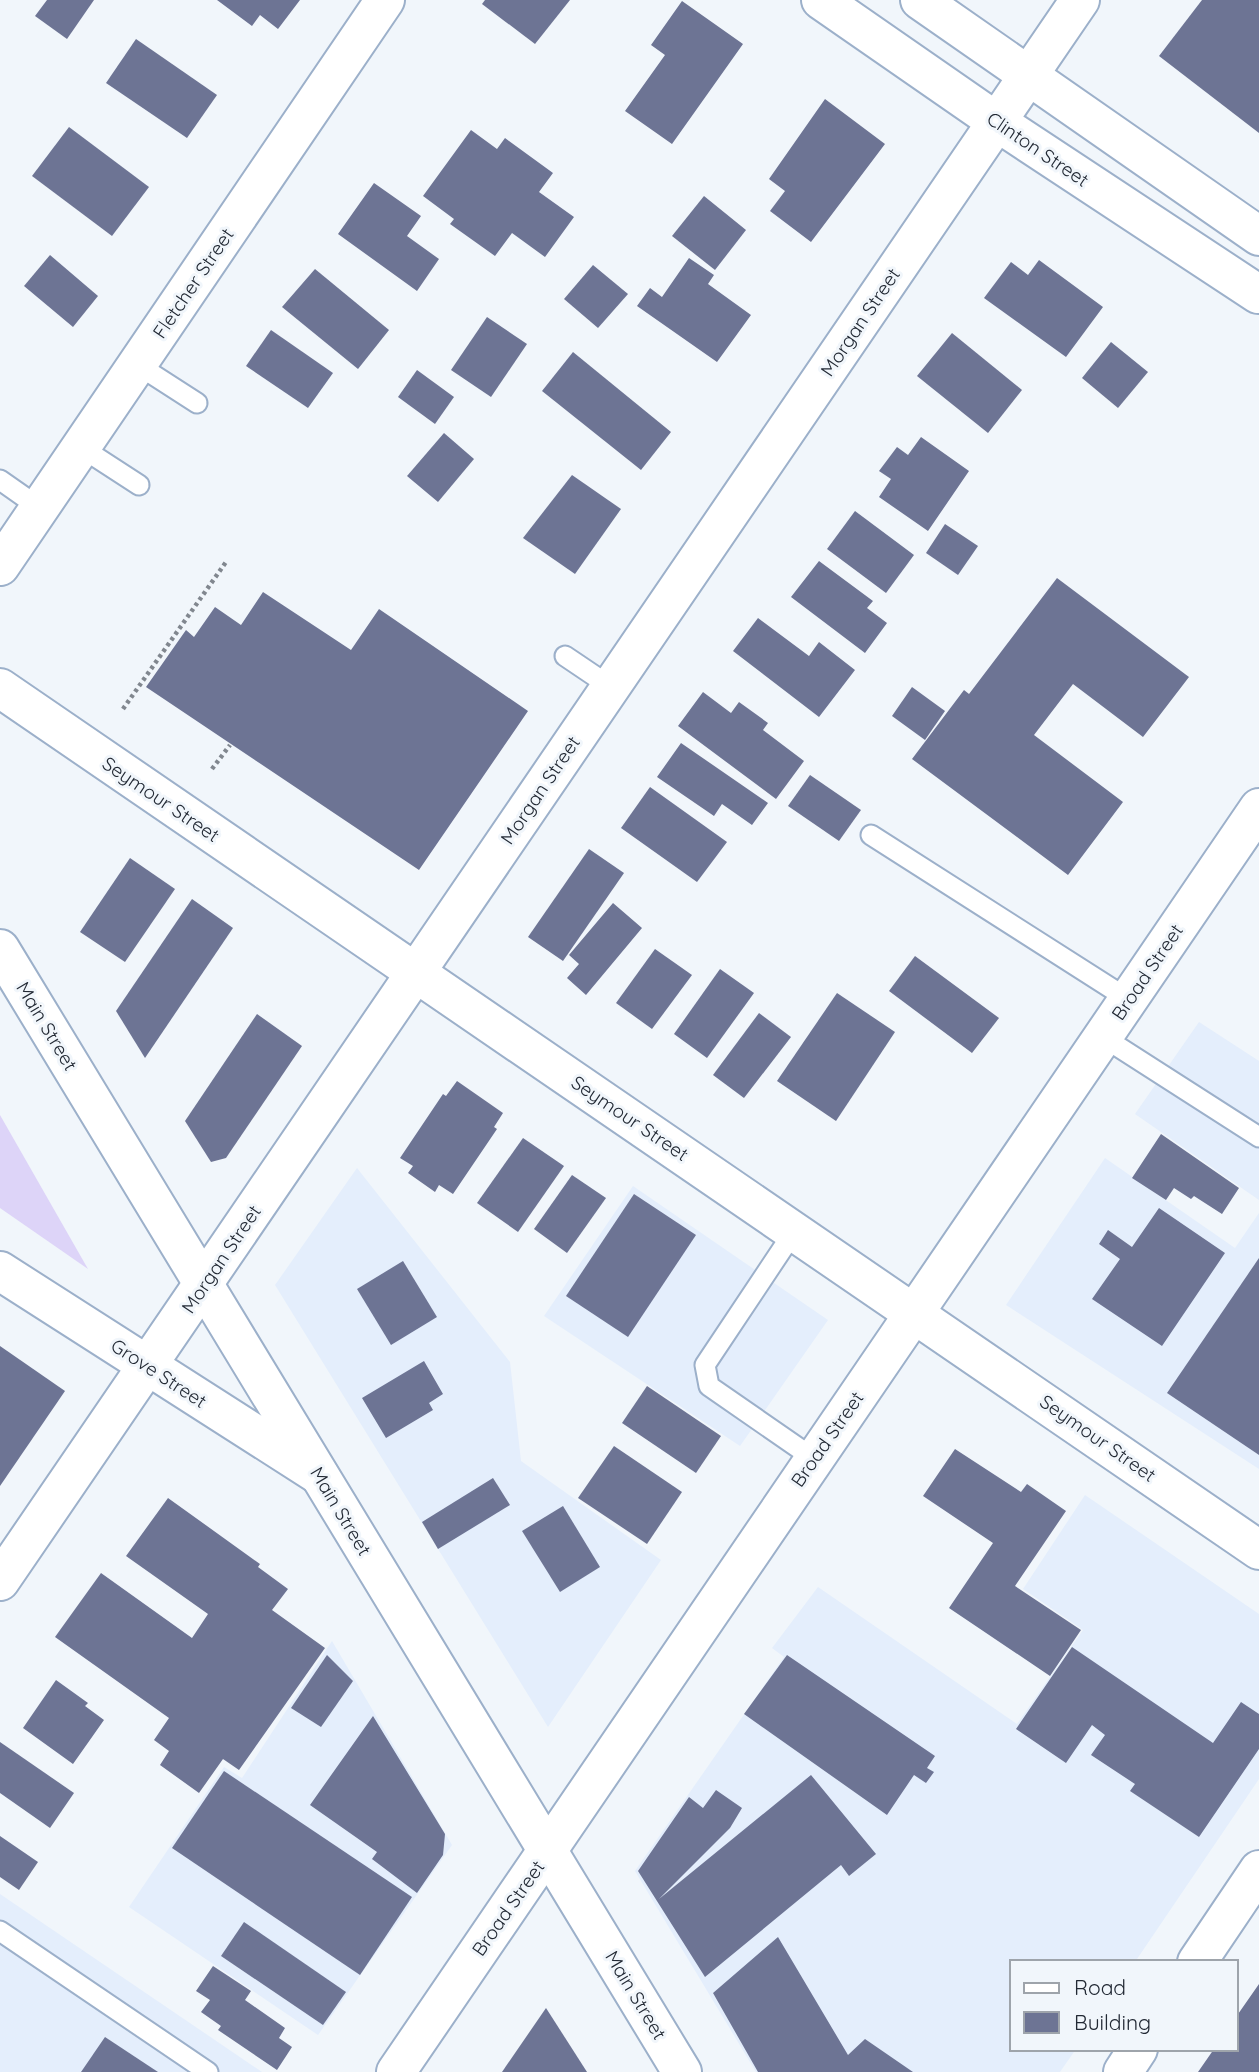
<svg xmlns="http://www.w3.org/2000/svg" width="1259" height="2072" font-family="Quicksand,sans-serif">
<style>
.built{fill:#e4eefc}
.green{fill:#ddd4f8}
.building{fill:#6d7494}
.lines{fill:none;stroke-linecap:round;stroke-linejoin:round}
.service-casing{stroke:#9cb0ca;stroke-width:23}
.minor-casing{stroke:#9cb0ca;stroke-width:42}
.tertiary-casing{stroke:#9cb0ca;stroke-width:42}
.primary-casing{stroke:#9cb0ca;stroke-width:42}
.path{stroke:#81878f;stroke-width:4.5;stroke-dasharray:3.5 3.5;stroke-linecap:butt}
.service{stroke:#fff;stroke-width:19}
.minor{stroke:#fff;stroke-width:38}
.tertiary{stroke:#fff;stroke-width:38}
.primary{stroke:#fff;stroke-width:38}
.labels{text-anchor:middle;stroke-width:6;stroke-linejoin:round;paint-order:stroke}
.street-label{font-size:19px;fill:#222934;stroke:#f1f6fb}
</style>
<rect width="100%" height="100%" fill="#f1f6fb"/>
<g class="built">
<path d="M1199,1022L1259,1061V1200L1135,1114Z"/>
<path d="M1105,1158L1235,1248L1259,1213V1469L1006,1305Z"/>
<path d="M357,1168L510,1362L521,1461L661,1560L548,1727L275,1285Z"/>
<path d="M633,1186L828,1320L740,1446L544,1316Z"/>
<path d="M1085,1495L1259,1614V1779L1135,1962H1012V2049H1076L1060,2072H756L635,1871L784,1657L772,1648L818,1587L1017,1724L1083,1630L1023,1589Z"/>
<path d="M332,1641L452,1845L318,2035L129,1907L224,1767L242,1778Z"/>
<path d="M0,1894L262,2072H0Z"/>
</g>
<path class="green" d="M0,1115L88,1269L0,1208Z"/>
<g class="building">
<path d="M47,0H94L67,39L35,16Z"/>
<path d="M217,0H300L278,29L260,15L252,26Z"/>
<path d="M485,0H570L535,44L482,4Z"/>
<path d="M1202,0H1259V133L1159,56Z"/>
<path d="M682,1L743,44L672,144L625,111L665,55L651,45Z"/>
<path d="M136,39L217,95L187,138L106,83Z"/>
<path d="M825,99L885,144L811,242L770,211L785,191L769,179Z"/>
<path d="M69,127L149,187L112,236L32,176Z"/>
<path d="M471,130L497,149L505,138L553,173L539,192L574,217L545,257L512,233L495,256L450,224L454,219L423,196Z"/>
<path d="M374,183L421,216L407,236L439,259L417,291L338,234Z"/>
<path d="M704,196L746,230L715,270L672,236Z"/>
<path d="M50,255L98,296L73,327L24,286Z"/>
<path d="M689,258L714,275L708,284L751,315L717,362L637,306L650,288L662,297Z"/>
<path d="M1039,260L1103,307L1066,357L984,298L1011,262L1028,275Z"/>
<path d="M593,265L628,294L598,328L564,299Z"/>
<path d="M315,269L389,330L358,369L282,307Z"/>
<path d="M487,317L527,344L491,397L451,370Z"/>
<path d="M271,330L333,373L308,408L246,366Z"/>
<path d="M952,333L1022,390L988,433L917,376Z"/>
<path d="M1111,342L1148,372L1118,408L1082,378Z"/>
<path d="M573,352L671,432L641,470L542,391Z"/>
<path d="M417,370L454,397L435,424L398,397Z"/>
<path d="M444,433L474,459L438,502L407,476Z"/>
<path d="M921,437L969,471L928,531L879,497L891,479L879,471L897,447L908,455Z"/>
<path d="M572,475L621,509L575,574L523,538Z"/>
<path d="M855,511L914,555L886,593L827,549Z"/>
<path d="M945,524L978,546L958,575L926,553Z"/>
<path d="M819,561L873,601L867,608L887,623L865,653L791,597Z"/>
<path d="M1057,578L1189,677L1143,737L1073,684L1034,735L1123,802L1068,875L912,759L964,690L969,694Z"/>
<path d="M263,592L351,650L379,609L528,711L419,870L146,687L186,630L194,637L215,607L241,625Z"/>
<path d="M758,618L809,656L819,642L855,670L819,717L733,651Z"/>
<path d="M912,687L945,711L925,740L892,716Z"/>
<path d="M703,692L731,713L739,702L768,723L763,730L804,761L776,799L678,726Z"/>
<path d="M681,743L768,803L752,825L722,804L714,816L657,777Z"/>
<path d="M810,775L861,810L839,841L788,806Z"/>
<path d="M650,787L727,842L697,882L621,828Z"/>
<path d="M589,849L624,873L563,961L528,937Z"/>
<path d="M130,858L175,889L125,962L80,932Z"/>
<path d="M192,899L233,928L145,1058L116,1011Z"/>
<path d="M613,903L642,928L586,995L567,978L579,964L569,955Z"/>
<path d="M655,949L692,975L652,1029L616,1003Z"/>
<path d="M915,956L999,1018L972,1053L889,991Z"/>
<path d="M720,969L754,993L707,1058L674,1034Z"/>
<path d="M837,993L895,1032L836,1121L777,1081Z"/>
<path d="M759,1013L791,1037L744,1098L713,1075Z"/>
<path d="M257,1014L302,1046L226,1158L211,1162L185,1121Z"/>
<path d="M457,1081L503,1113L494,1127L497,1129L453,1194L439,1185L435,1192L408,1173L413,1166L400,1158L443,1094L446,1096Z"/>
<path d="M1161,1134L1239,1188L1222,1214L1194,1196L1191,1199L1174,1188L1166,1200L1132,1178Z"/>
<path d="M523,1138L564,1166L518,1232L477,1203Z"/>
<path d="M572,1175L606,1198L567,1253L534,1229Z"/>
<path d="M634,1194L696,1235L628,1337L566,1296Z"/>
<path d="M1159,1208L1225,1253L1162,1346L1092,1299L1120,1259L1099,1244L1108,1230L1132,1247Z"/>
<path d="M1259,1258V1455L1167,1393Z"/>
<path d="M403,1261L437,1317L391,1345L357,1289Z"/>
<path d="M0,1346L65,1391L0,1486Z"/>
<path d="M424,1361L443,1394L429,1403L433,1410L386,1438L362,1398Z"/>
<path d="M647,1386L721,1436L696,1473L622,1423Z"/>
<path d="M614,1446L682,1492L647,1544L578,1498Z"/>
<path d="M955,1449L1021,1492L1027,1484L1066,1511L1015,1586L1081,1630L1050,1676L949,1608L993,1543L923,1496Z"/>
<path d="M493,1478L510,1505L438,1549L422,1522Z"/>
<path d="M168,1498L260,1564L258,1567L288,1589L272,1610L325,1648L239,1770L223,1759L199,1793L160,1765L169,1751L154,1740L169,1718L55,1637L101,1573L192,1638L208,1614L126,1556Z"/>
<path d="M563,1506L600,1567L560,1592L522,1531Z"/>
<path d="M1072,1647L1213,1743L1241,1702L1259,1714V1749L1199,1837L1130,1791L1135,1784L1091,1755L1105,1735L1092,1725L1066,1763L1016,1729Z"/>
<path d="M327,1655L353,1681L321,1727L291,1708Z"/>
<path d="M787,1655L935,1756L927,1768L934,1772L926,1783L914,1775L887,1815L744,1714Z"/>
<path d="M56,1680L88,1703L85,1706L104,1720L73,1764L23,1728Z"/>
<path d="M373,1716L445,1834L443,1855L417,1893L372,1859L377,1852L310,1805Z"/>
<path d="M0,1742L74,1793L50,1828L0,1793Z"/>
<path d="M224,1771L412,1897L360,1975L172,1848Z"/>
<path d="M811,1775L876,1854L849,1876L841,1865L705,1977L638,1871L689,1797L703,1808L716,1790L742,1808L730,1828L659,1899Z"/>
<path d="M0,1836L38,1862L19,1890L0,1877Z"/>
<path d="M244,1922L346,1992L323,2025L221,1956Z"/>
<path d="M778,1937L848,2055L865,2039L913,2072H758L713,1993Z"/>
<path d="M213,1966L251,1991L245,2000L285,2028L279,2038L292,2047L277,2070L218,2030L221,2026L201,2012L210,2000L196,1991Z"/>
<path d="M1259,1984V2072H1198L1214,2049H1236V2017Z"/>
<path d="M546,2008L587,2072H502Z"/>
<path d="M105,2037L158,2072H81Z"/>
</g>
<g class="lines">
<g class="service-casing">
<g id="service">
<path d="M138,365L197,403"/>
<path d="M82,448L139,485"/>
<path d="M0,480L40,508"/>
<path d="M565,656L611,687"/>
<path d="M871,835L1128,999"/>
<path d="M1103,1037L1259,1137"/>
<path d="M795,1230L705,1365L709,1386L813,1458"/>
<path d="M0,1931L208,2072"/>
</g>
</g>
<g class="minor-casing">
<g id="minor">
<path d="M821,0L997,122L1258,294"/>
<path d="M920,0L1259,236"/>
<path d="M0,566L385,0"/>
<path d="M0,1271L319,1475"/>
<path d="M915,1312L1259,808"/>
<path d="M0,1581L1080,0"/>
<path d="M1197,1962L1259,1870"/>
<path d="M1123,2072L1138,2049"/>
</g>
</g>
<g class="tertiary-casing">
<g id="tertiary">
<path d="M0,949L682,2072"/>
<path d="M396,2072L915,1312"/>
</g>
</g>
<g class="primary-casing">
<path id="primary" d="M0,688L1259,1550"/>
</g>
<g class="path">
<path d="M123,709L226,562"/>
<path d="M212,769L230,745"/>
</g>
<use href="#service" class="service"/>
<use href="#minor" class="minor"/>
<use href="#tertiary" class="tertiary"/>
<use href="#primary" class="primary"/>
</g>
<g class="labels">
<g class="street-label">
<text transform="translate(1038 149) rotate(34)" y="7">Clinton Street</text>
<text transform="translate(193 283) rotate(-56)" y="7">Fletcher Street</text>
<text transform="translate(860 322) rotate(-56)" y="7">Morgan Street</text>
<text transform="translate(540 790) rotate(-56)" y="7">Morgan Street</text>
<text transform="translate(161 799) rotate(34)" y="7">Seymour Street</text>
<text transform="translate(1147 972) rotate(-56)" y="7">Broad Street</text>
<text transform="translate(47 1026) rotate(59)" y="7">Main Street</text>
<text transform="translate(630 1118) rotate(34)" y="7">Seymour Street</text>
<text transform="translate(221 1259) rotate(-56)" y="7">Morgan Street</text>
<text transform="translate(159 1373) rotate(33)" y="7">Grove Street</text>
<text transform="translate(1098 1438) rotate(35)" y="7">Seymour Street</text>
<text transform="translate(827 1439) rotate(-55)" y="7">Broad Street</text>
<text transform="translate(341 1511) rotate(59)" y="7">Main Street</text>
<text transform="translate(508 1908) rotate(-55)" y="7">Broad Street</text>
<text transform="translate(636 1995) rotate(59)" y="7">Main Street</text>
</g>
</g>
<rect x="1010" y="1960" width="228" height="91" fill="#f1f6fb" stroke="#9ea4ab" stroke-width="2"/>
<rect x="1024" y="1983" width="35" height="10" fill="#ffffff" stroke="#9ea4ab" stroke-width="2"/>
<text x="1074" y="1995" font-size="21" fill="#222934">Road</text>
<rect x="1024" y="2012" width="35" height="21" fill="#6d7494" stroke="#9ea4ab" stroke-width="2"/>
<text x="1074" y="2030" font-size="21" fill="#222934">Building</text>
</svg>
